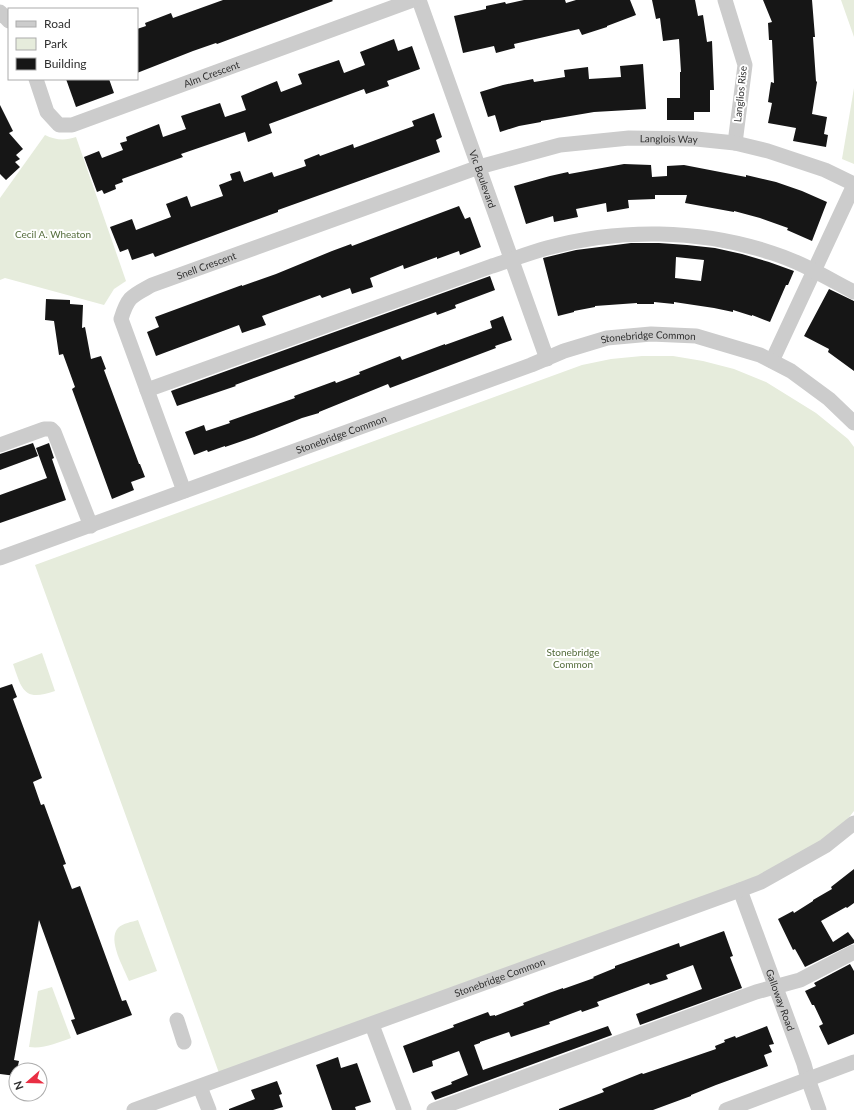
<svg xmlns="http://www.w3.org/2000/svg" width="854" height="1110" font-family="Lato,sans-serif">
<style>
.green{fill:#e6ecdc}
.building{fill:#161616;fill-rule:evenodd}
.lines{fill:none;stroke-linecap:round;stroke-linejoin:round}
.minor{stroke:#ccc;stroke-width:15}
.labels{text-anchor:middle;stroke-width:4;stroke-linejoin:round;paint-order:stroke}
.street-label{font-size:10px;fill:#2f2f2f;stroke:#fff}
.park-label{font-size:10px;fill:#546c3b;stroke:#fff}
</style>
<rect width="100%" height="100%" fill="#fff"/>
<g class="green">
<path d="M841,0H854V37Z"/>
<path d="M854,88V164L842,159Z"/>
<path d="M45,135C55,140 65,141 76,137L126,281L114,289L104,305L5,278L0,280V198Z"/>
<path d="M642,356H673L703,361L734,369L766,382L816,413L848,439L854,447V811C829,845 785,861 750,880L219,1073L35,565L582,365L611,359Z"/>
<path d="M42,653L55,691C24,702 22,690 13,664Z"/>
<path d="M138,920L157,971L129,981C124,968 107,940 118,928C123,923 132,922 138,920Z"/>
<path d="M52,987L71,1038C57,1043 44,1049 29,1047L38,991Z"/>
</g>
<g class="building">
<path d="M223,0H332L333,1L217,44L216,43L193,51L137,73V29L146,26L145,23L171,13L173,18Z"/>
<path d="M524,0H565L566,3L576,0H630L636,15L607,26V27L582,35L579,29L514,44L515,48L496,53L494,46L463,53L454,16L486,9V6L505,2L506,4Z"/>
<path d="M652,0H695L698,16L703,15L707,42L712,41L714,90H710V112H694V120H667V98H680V72H681L679,39L663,41L660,18L656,19Z"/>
<path d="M763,0H812L815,37H813L816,81L817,82L812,114L827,117L824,134L828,135L826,147L793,141L796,128L768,123L772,103L768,102L771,82L774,83L772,40H769L768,23L772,22Z"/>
<path d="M394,39L398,51L412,46L420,69L387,81L389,86L366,94L364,89L269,124L272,133L248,142L245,132L181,154L183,157L122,179L123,182L115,185L116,189L104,194L102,190L97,192L84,157L99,151L102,158L123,150L120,143L127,141L126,137L159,124L163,137L186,129L181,116L220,103L225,117L246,110L241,96L277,81L281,92L302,84L298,74L339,60L344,73L365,65L360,52Z"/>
<path d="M643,64L646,109L594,112L541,121V122L519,126L500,132L495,115L488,117L480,92L503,85L533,79L534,82L565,77L564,70L588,67L589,79L621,77L620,66Z"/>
<path d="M66,79H109L114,93L76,107Z"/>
<path d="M0,105L13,131L9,133L23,149L16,155L20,159L15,162L20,167L6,180L0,174Z"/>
<path d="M434,113L442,137L436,140L440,152L278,210V212L155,257L153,253L132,260L128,249L120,252L110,227L132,219L136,230L171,217L166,204L187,196L191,207L223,196L219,185L232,180L230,174L240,171L244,182L272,172L274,177L306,166L304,160L319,154L320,156L353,144L354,148L414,126L412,121Z"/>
<path d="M624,164L651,165L652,177L667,176V166L684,165L746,177V175L776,182L802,191L827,202L812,241L787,230L788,228L760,218L734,211V212L685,203L687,195H655V199L628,200L629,208L607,212L606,203L576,209L578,217L554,222L553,216L526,224L514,186L550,176L568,172L569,174Z"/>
<path d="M459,206L465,219L470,217L481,247L460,255L459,251L437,259V257L404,269L403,265L370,278L373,287L352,294L350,288L322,298L320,295L262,316L266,325L242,333L239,325L156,356L147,332L159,327L155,317L242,285V286L276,274L332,251L351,244L352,246Z"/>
<path d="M631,243H659L687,245L715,248L742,254L769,262L794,271L788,285H786L770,322L752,315V316L733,310V312L714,308L674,302V304L654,302V304H637V303L595,306V307L574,311V312L558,316L543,258L576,250ZM676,257L704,260L701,281L675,278Z"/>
<path d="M490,276L495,290L455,305L456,308L437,315L436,312L235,385L236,386L177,406L171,391Z"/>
<path d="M829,289L854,301V371L828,352L829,349L804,336Z"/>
<path d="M46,299L70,300V304L83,305L82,328L85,327L91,359L101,356L106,369L104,370L139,464H140L145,477L131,482L134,490L112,499L72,389L75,387L63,354L59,355L54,321L45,320Z"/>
<path d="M503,316L512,340L495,346L496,348L390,388L388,384L319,412V413L302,418L254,437L225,447V446L208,452L207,450L194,455L185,432L204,425L206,431L230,423L229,421L295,398L294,396L335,381L336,383L360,374L359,372L400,356L402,360L445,344V345L492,328L490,321Z"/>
<path d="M33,443L38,456L0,470V454Z"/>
<path d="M49,443L54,458L52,459L66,500L0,523V495L47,478L36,448Z"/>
<path d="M12,684L17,697L13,699L42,778L33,782L41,805L44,804L66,864L63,865L72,889L80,886L122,1001L126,1000L132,1015L77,1035L71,1020L75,1019L39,920L14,1060L19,1061L17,1070H16V1076L0,1074V688Z"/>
<path d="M854,869V903L847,908L846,907L821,921L833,942L848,932L854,940V943L805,967L795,949L793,950L778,919L793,911L794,913L813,901V900L832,889L831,887Z"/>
<path d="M724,931L733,956L730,957L742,988L640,1025L636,1014L702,989L693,965L666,975L668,979L650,985L649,983L597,1002L599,1006L582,1012L581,1010L549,1022L550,1024L511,1037L509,1032L480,1042V1043L474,1045L483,1070L608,1026L612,1035L435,1100L431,1092L452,1084L451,1082L468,1075L459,1051L432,1061L433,1066L413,1073L403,1046L454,1027L453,1025L488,1012L490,1016L495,1015V1016L524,1005L523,1003L549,993L563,988V989L594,978L593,977L615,968V966L679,943L680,947Z"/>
<path d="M850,964L854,971V1034L828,1045L819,1026L823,1024L814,1005H812L805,991L816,986L814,983Z"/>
<path d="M767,1026L774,1044L769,1045L772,1052L764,1055L768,1066L716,1085L691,1095V1096L653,1110H559V1109L604,1092L602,1089L642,1073L643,1074L716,1049L715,1046L725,1042L724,1040L735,1036L736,1038Z"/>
<path d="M338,1057L341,1068L357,1063L371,1102L355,1107L356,1110H332L316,1065Z"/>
<path d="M277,1081L282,1094L279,1095L283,1107L273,1110H229V1109L255,1099L251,1090Z"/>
</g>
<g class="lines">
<g class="minor">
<path id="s1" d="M419,0L547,359"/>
<path d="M725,0L745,65L735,143"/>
<path d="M0,12L9,21"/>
<path id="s2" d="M36,79L47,112L59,125H72L413,0"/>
<path d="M772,361L854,185"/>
<path d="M147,390L492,266C511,260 529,253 547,248C619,228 700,229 772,253C801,262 827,278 854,292"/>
<path d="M0,445L44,429H51L54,432L91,526"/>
<path id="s3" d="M184,491L121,319C128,296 132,296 152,285L479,167L560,145L629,138L696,139L735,143L768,151L825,170L854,184"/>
<path id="s4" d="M0,558L531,365L564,351L607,338L651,334L696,336L760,355L791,371L829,399L854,423"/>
<path id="s5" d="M740,890L804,1064L808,1079L819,1110"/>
<path d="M177,1020L184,1042"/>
<path d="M372,1025L404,1110"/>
<path d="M200,1087L209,1110"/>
<path id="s6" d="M134,1110L740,890L761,882L825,846L854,823"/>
<path d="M434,1110L756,992L800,980L854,952"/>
<path d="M726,1110L854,1062"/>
</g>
</g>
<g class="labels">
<g class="street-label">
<text dy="4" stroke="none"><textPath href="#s2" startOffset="214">Alm Crescent</textPath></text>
<text transform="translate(740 94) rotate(-84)" y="4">Langlios Rise</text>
<text dy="4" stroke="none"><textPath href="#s3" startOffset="772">Langlois Way</textPath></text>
<text dy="4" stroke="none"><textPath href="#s1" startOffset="190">Vic Boulevard</textPath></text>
<text dy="4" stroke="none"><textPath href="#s3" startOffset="289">Snell Crescent</textPath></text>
<text dy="4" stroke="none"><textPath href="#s4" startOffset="687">Stonebridge Common</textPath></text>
<text dy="4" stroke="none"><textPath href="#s4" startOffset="363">Stonebridge Common</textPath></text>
<text dy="4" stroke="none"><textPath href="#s6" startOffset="389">Stonebridge Common</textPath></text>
<text dy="4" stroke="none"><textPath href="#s5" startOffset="117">Galloway Road</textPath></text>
</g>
<g class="park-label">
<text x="53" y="238">Cecil A. Wheaton</text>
<text x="573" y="656">Stonebridge<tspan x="573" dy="12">Common</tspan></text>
</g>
</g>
<rect x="8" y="8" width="130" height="72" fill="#ffffff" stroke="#acacac"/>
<rect x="16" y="21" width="20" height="6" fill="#cccccc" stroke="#acacac"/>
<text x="44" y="28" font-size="12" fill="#2f2f2f">Road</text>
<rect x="16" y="38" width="20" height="12" fill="#e6ecdc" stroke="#acacac"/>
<text x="44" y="48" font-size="12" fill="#2f2f2f">Park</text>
<rect x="16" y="58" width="20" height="12" fill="#161616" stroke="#acacac"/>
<text x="44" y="68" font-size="12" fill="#2f2f2f">Building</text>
<g transform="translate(28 1082) rotate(250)"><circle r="19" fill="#ffffff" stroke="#acacac"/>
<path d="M0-3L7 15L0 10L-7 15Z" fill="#e92e43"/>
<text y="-6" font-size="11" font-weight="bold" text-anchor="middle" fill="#2f2f2f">N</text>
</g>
</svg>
